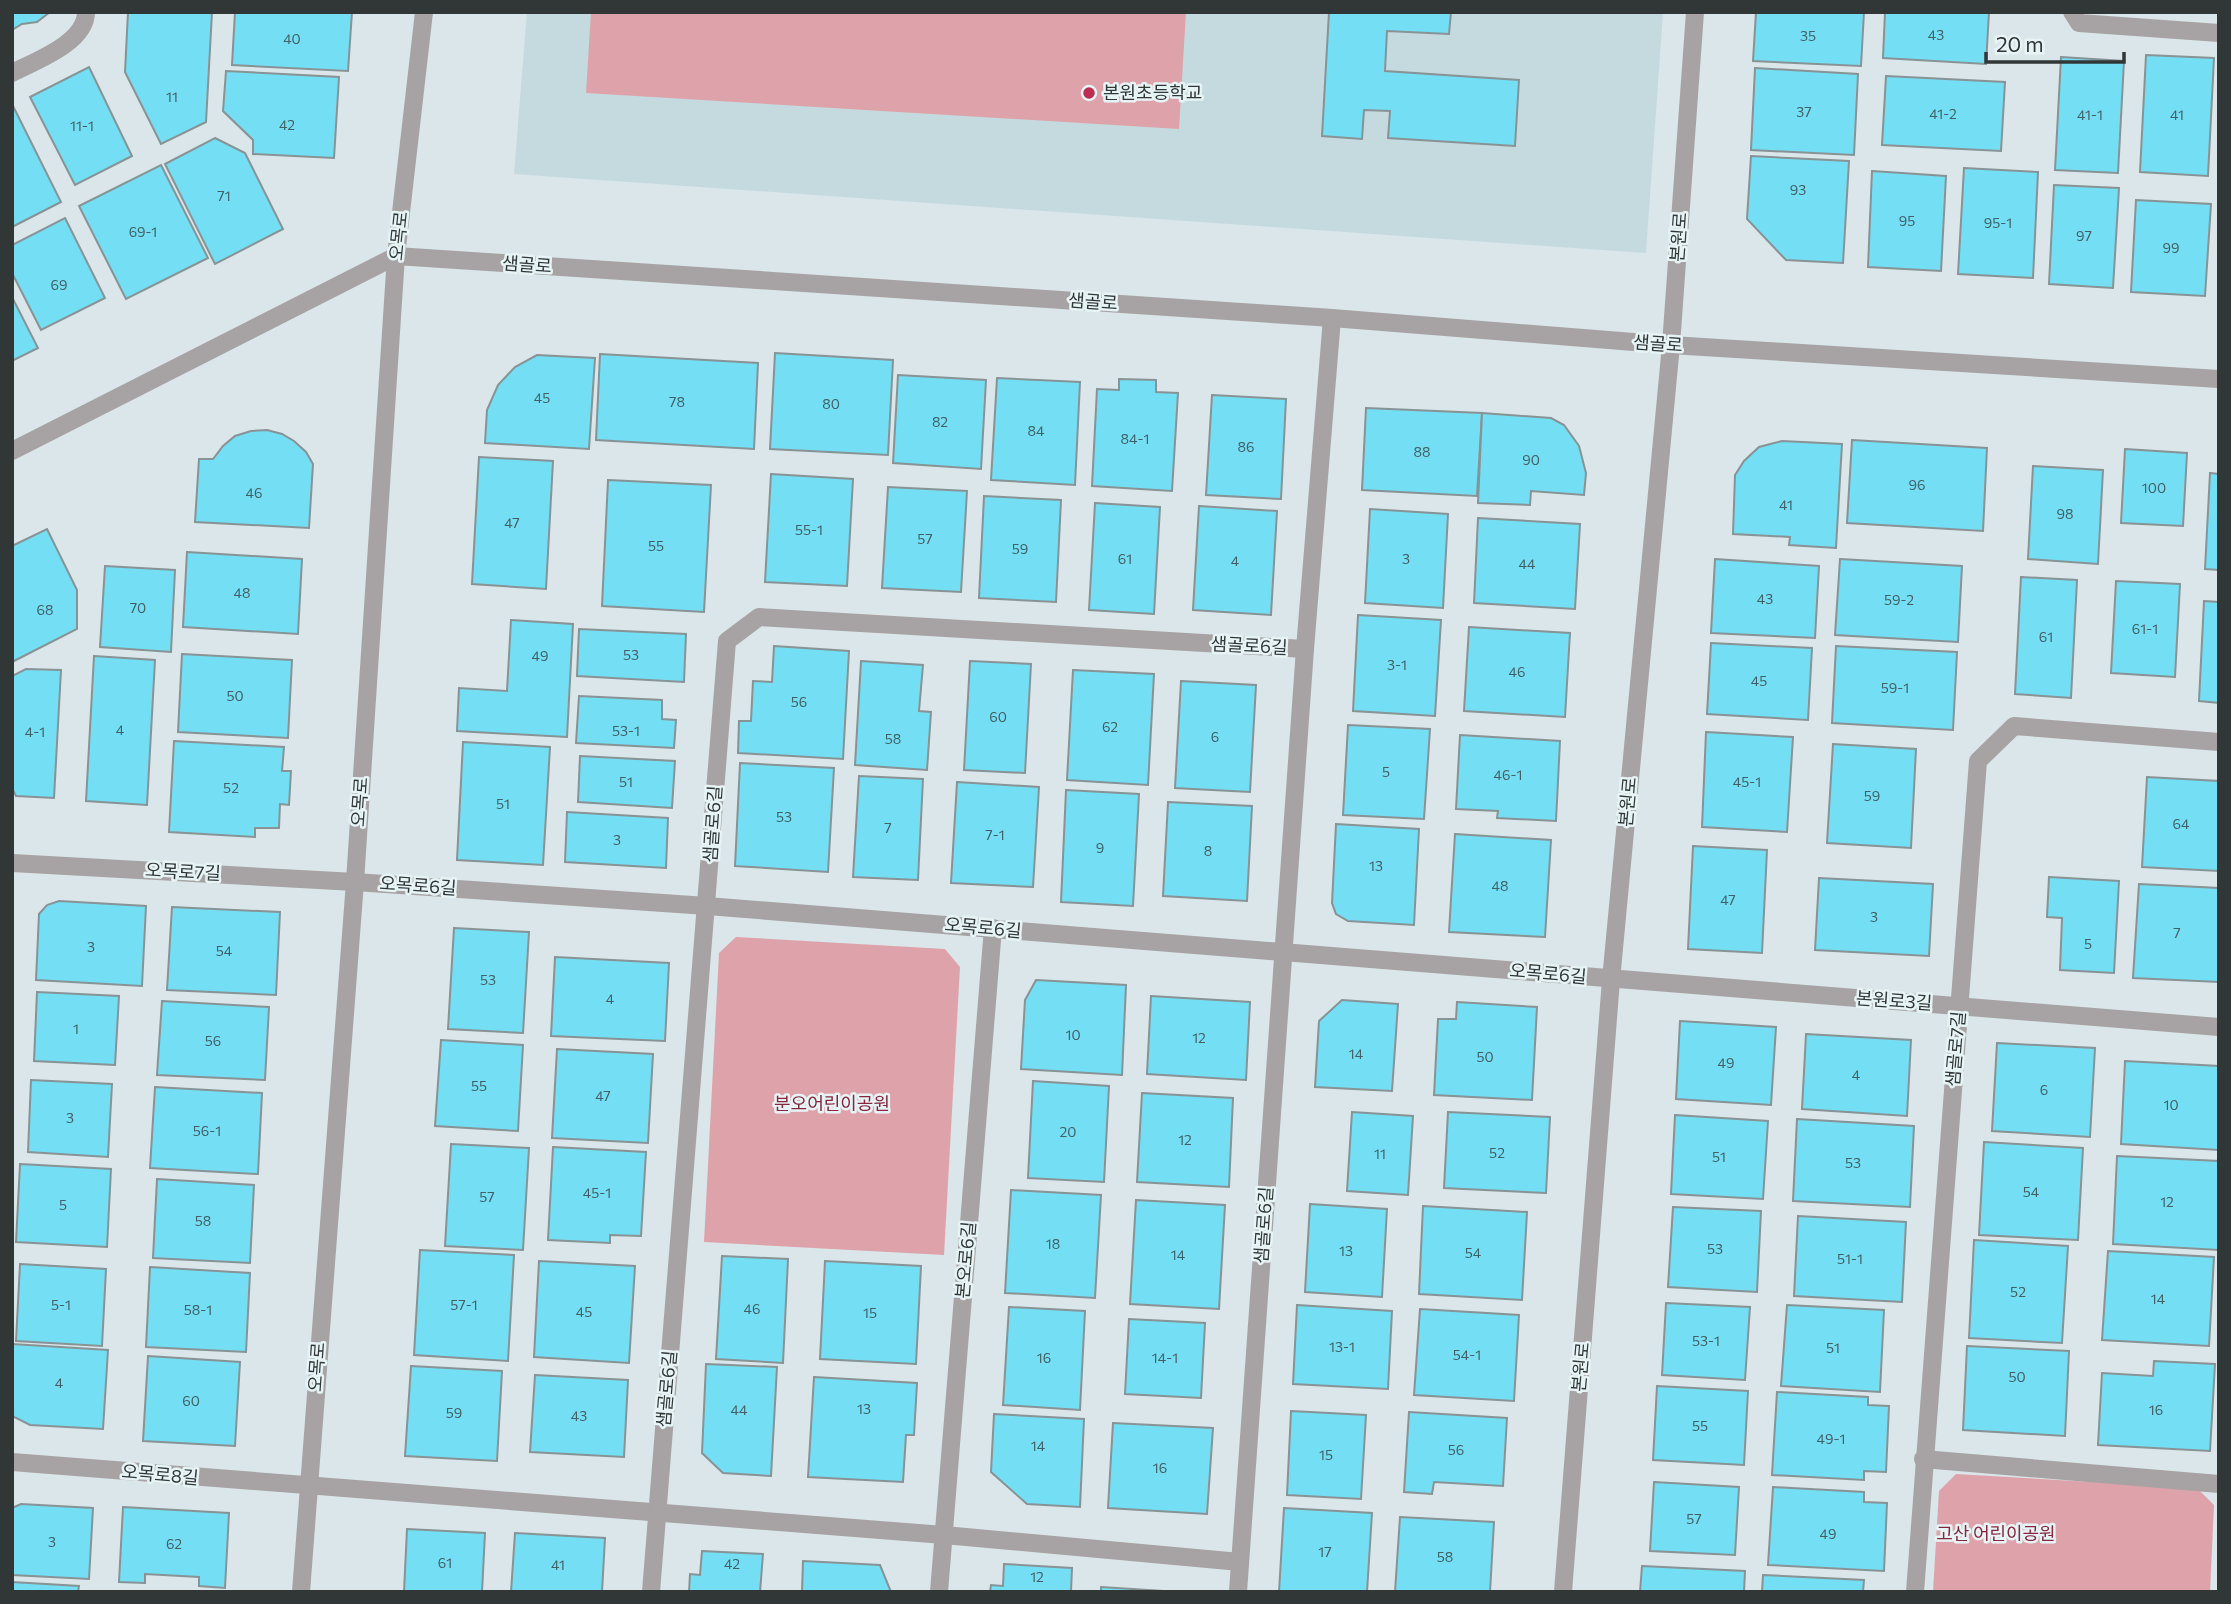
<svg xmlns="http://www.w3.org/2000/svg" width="2231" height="1604" font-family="Commissioner,'Noto Sans KR',sans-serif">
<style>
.built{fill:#c5dadf}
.green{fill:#dea3aa}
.building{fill:#74dff4;stroke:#879395;stroke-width:2}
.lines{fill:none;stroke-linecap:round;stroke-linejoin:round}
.minor{stroke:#a7a2a3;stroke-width:18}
.tertiary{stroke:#a7a2a3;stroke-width:18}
.poi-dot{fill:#bd2d53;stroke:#e7f4f6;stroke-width:2.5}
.labels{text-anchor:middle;stroke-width:5;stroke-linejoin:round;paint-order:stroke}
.number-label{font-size:14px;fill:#426066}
.poi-label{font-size:18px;fill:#313637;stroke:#e7f4f6;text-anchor:start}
.street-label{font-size:18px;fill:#313637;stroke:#e7f4f6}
.park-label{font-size:18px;fill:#89263e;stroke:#e7f4f6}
</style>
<rect width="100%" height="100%" fill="#dae6e9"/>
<path class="built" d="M527,12H1663L1646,253L514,174Z"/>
<g class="green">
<path d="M591,12H1186L1179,129L586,93Z"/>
<path d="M736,937L945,949L960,967L944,1255L704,1242L719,953Z"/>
<path d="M1956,1474L2197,1488L2214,1505L2210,1592H1933L1939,1491Z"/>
</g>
<g class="building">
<path d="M12,12H50L37,22L22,24L12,30Z"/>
<path d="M128,12H212L206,122L161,144L125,72Z"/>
<path d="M235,12H352L348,71L232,65Z"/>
<path d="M1329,12H1451L1449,34L1387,31L1385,71L1519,80L1515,146L1388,138L1390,111L1364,110L1362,139L1322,136Z"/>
<path d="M1756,12H1864L1861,66L1753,61Z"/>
<path d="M1885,12H1989L1986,64L1883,58Z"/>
<path d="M2146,55L2214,58L2208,176L2140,172Z"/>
<path d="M2061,57L2124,61L2118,173L2055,170Z"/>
<path d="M89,67L132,156L75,185L30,97Z"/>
<path d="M1755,68L1858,74L1854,155L1751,150Z"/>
<path d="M226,71L339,77L334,158L253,154V140L223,111Z"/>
<path d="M1886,76L2005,82L2001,151L1882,145Z"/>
<path d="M12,104L61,202L12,227Z"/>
<path d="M215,138L245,153L283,229L215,264L165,164Z"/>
<path d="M1751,156L1849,161L1843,263L1786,260L1747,219Z"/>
<path d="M161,165L208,258L126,299L79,206Z"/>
<path d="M1964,168L2038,172L2033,278L1958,274Z"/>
<path d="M1872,171L1946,176L1941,271L1868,267Z"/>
<path d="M2054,185L2119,188L2113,288L2049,284Z"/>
<path d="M2136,200L2211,204L2205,296L2131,292Z"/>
<path d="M65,218L105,298L41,330L12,273V245Z"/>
<path d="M12,297L38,348L12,361Z"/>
<path d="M775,353L893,360L888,455L770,449Z"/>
<path d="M600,354L758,363L754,449L596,440Z"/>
<path d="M537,355L595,358L589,449L485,443L487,410L498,385L515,367Z"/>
<path d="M898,375L986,380L981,469L893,463Z"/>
<path d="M997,378L1080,382L1075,485L991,480Z"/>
<path d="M1119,379L1156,380V392L1178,393L1172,491L1092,486L1097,389L1119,390Z"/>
<path d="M1212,395L1286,399L1281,499L1206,495Z"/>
<path d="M1366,408L1482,413L1477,496L1362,490Z"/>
<path d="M1482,413L1551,418L1564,425L1579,446L1586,473L1584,495L1531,491L1530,505L1478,503Z"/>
<path d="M267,430L282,434L294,441L306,452L313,464L309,528L195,522L199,459H213L223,446L235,436L251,431Z"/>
<path d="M1852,440L1987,448L1983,531L1847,523Z"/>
<path d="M1782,441L1842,444L1836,548L1789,545L1790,537L1733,534L1735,475L1744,461L1759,447Z"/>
<path d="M2125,449L2187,453L2183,526L2121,523Z"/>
<path d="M479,457L553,461L546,589L472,584Z"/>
<path d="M2033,466L2103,470L2098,564L2028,559Z"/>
<path d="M2210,473L2219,474V570L2205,569Z"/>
<path d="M771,474L853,479L847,586L765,582Z"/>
<path d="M608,480L711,485L704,612L602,606Z"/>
<path d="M888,487L967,491L961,592L882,588Z"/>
<path d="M984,496L1061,500L1056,602L979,598Z"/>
<path d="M1095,503L1160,507L1154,614L1089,610Z"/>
<path d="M1199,506L1277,511L1271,615L1193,610Z"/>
<path d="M1370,509L1448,514L1443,608L1365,603Z"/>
<path d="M1478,518L1580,524L1575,609L1474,603Z"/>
<path d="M47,529L77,590V629L12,662V546Z"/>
<path d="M187,552L302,559L298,634L183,627Z"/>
<path d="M1715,559L1819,566L1815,638L1711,633Z"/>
<path d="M1840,559L1962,566L1958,642L1835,635Z"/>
<path d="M105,566L175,570L171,652L100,647Z"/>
<path d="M2021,577L2077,580L2071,698L2015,694Z"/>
<path d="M2116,581L2180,584L2175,677L2111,673Z"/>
<path d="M2204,601L2219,602V703L2199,701Z"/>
<path d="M1358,615L1441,620L1435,716L1353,711Z"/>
<path d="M511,620L573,624L567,737L457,731L459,688L507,691Z"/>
<path d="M1469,627L1570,633L1565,717L1464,711Z"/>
<path d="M579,629L686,634L684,682L577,676Z"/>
<path d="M1711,643L1812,648L1808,720L1707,714Z"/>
<path d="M774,646L849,651L843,759L738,753L739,721H751L753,681L772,682Z"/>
<path d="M1836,646L1957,652L1953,730L1832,723Z"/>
<path d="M182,654L292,660L288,738L178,732Z"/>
<path d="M94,656L155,660L147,805L86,801Z"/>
<path d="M861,661L923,665L919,711L931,712L927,770L855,765Z"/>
<path d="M970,661L1031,664L1025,773L964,770Z"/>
<path d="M26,669L61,670L54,798L16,796L12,788V676Z"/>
<path d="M1073,670L1154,674L1148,785L1067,780Z"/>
<path d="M1181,681L1256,685L1250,792L1175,788Z"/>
<path d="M579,696L662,700V719L676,720L674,748L576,743Z"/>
<path d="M1348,725L1430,729L1424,819L1343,815Z"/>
<path d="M1706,732L1793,737L1787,832L1702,827Z"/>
<path d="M1460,735L1560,741L1556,821L1497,818L1498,811L1456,809Z"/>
<path d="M174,741L284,747L282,771H291L289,805L280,804L279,828H255V837L169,832Z"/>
<path d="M463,742L550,747L543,865L457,860Z"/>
<path d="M1833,744L1916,749L1911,848L1827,843Z"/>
<path d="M580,756L675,761L672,808L578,802Z"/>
<path d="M740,763L834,768L828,872L735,866Z"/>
<path d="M859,776L923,779L918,880L853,877Z"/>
<path d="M2147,777L2219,781V871L2142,867Z"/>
<path d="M957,782L1039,787L1033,887L951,883Z"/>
<path d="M1066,790L1139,794L1133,906L1061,902Z"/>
<path d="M1168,802L1252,806L1247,901L1163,896Z"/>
<path d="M567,812L668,818L666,868L565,862Z"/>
<path d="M1336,824L1419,829L1414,925L1348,921L1336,914L1332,903Z"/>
<path d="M1455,834L1551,840L1545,937L1449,932Z"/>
<path d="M1693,846L1767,850L1762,953L1688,949Z"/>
<path d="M2049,877L2119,881L2114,973L2060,970L2062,918L2047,917Z"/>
<path d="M1819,878L1933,884L1929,956L1815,950Z"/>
<path d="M2139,884L2219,888V982L2133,978Z"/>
<path d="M59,901L146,906L142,986L36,980L39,914L47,905Z"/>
<path d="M172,907L280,912L276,995L167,990Z"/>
<path d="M454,928L529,932L523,1033L448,1029Z"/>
<path d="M555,957L669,963L665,1041L551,1036Z"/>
<path d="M1036,980L1126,985L1122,1075L1021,1069L1025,1000Z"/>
<path d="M37,992L119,996L115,1065L34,1061Z"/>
<path d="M1151,996L1250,1002L1246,1080L1147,1074Z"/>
<path d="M1342,1000L1398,1004L1392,1091L1315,1087L1319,1021Z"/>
<path d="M162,1001L269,1007L265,1080L157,1075Z"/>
<path d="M1457,1002L1537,1007L1532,1100L1434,1095L1438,1019H1456Z"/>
<path d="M1680,1021L1776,1027L1771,1105L1676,1099Z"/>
<path d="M1806,1034L1911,1040L1907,1116L1802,1109Z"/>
<path d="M441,1040L523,1045L518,1131L435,1126Z"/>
<path d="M1997,1043L2095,1048L2090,1137L1992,1131Z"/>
<path d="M557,1049L653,1054L648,1143L552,1138Z"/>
<path d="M2125,1061L2219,1066V1150L2121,1144Z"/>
<path d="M31,1080L112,1084L108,1157L28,1152Z"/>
<path d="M1033,1081L1109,1086L1104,1182L1028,1178Z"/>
<path d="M155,1087L262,1093L258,1174L150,1168Z"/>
<path d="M1142,1093L1233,1098L1229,1187L1137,1182Z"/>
<path d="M1352,1112L1413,1116L1408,1195L1347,1191Z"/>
<path d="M1448,1112L1550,1117L1546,1193L1444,1188Z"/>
<path d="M1675,1115L1768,1121L1763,1199L1671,1194Z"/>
<path d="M1797,1119L1914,1126L1910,1207L1793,1201Z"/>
<path d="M1984,1142L2083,1148L2078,1240L1979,1235Z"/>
<path d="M451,1144L529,1148L523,1250L445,1246Z"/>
<path d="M553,1147L646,1152L641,1236L610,1235V1243L548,1240Z"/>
<path d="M2117,1156L2219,1161V1250L2113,1244Z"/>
<path d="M20,1164L111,1169L107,1247L16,1242Z"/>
<path d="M157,1179L254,1185L250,1263L153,1258Z"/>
<path d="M1011,1190L1101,1195L1095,1298L1005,1293Z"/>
<path d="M1136,1200L1225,1205L1219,1309L1130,1304Z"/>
<path d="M1310,1204L1387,1209L1382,1297L1305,1292Z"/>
<path d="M1423,1206L1527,1212L1522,1300L1419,1294Z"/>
<path d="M1673,1207L1761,1211L1757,1292L1668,1287Z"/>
<path d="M1798,1216L1906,1222L1902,1302L1794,1296Z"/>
<path d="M1974,1240L2068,1246L2062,1343L1969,1338Z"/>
<path d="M420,1250L514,1255L508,1361L414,1355Z"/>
<path d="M2108,1251L2214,1257L2209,1346L2102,1340Z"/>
<path d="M722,1256L788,1259L783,1363L716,1359Z"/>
<path d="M539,1261L635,1266L629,1363L534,1357Z"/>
<path d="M825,1261L921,1266L916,1364L820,1359Z"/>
<path d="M20,1264L106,1269L102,1346L16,1341Z"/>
<path d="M150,1267L250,1273L246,1352L146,1347Z"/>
<path d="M1666,1303L1750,1307L1745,1380L1662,1375Z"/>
<path d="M1297,1305L1392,1311L1388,1389L1293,1384Z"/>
<path d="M1787,1305L1884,1310L1880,1392L1781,1386Z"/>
<path d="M1009,1307L1085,1311L1080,1410L1003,1405Z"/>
<path d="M1420,1309L1519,1315L1514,1401L1414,1395Z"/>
<path d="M1129,1319L1205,1323L1201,1398L1125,1394Z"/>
<path d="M12,1344L108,1350L103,1429L30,1425L12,1416Z"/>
<path d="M1967,1346L2069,1351L2065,1436L1963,1430Z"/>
<path d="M148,1356L240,1362L235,1446L143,1441Z"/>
<path d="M2154,1361L2215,1364L2210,1451L2098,1445L2102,1373L2153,1376Z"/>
<path d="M706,1364L777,1367L771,1476L723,1473L702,1453Z"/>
<path d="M411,1366L502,1371L497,1461L405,1456Z"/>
<path d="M535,1375L628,1380L624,1457L530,1452Z"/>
<path d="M814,1377L917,1383L914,1435H906L903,1482L808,1477Z"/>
<path d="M1657,1386L1748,1391L1744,1465L1653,1460Z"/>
<path d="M1777,1392L1868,1397V1405L1889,1406L1886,1472L1864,1471V1480L1772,1475Z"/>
<path d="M1291,1411L1366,1415L1361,1499L1287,1495Z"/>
<path d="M1409,1412L1507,1418L1503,1486L1434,1482L1432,1494L1404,1492Z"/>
<path d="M994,1414L1084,1419L1080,1507L1027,1504L991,1472Z"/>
<path d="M1113,1423L1213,1428L1207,1514L1108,1508Z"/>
<path d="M1654,1482L1739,1487L1735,1555L1650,1551Z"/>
<path d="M1773,1487L1864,1492V1502L1887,1503L1884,1571L1768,1565Z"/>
<path d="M21,1504L93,1508L89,1579L12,1575V1508Z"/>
<path d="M123,1507L229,1513L225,1588L199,1586V1577L145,1574V1583L119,1582Z"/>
<path d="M1284,1508L1372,1513L1367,1592H1279Z"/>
<path d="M1400,1517L1494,1522L1490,1592H1395Z"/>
<path d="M407,1529L485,1533L482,1592H404Z"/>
<path d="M515,1533L605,1538L602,1592H511Z"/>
<path d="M702,1551L763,1554L760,1592H689L690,1574L700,1575Z"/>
<path d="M803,1561L880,1565L891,1592H802Z"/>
<path d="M1004,1564L1072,1568L1071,1592H990L991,1585L1003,1586Z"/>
<path d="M1642,1566L1745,1571L1744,1592H1640Z"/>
<path d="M1763,1575L1864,1580L1863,1592H1762Z"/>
<path d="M12,1582L79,1586L78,1592H12Z"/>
<path d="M1101,1587L1180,1592H1101Z"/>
</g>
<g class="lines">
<g class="minor">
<path d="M2072,12L2079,23L2219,33"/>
<path d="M12,73C35,61 86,43 86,12"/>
<path d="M12,863L355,882L707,906L2219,1027"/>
<path d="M1923,1459L2219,1484"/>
<path d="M12,1462L944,1535L1240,1562"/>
<path d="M651,1592L727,641L759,617L1305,649"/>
<path d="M939,1592L993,928"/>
<path d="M1238,1592L1305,649L1332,318"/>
<path d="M1915,1592L1978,761L2014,726L2219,742"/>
</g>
<g class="tertiary">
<path d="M12,451L396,256L1332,318L1671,345L2219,379"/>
<path d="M301,1592L355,882L396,256L424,12"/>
<path d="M1563,1592L1611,980L1671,345L1695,12"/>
</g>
</g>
<circle class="poi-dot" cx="1089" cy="93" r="7"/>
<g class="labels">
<g class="number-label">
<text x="1936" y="40">43</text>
<text x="1808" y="41">35</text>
<text x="292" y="44">40</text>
<text x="172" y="102">11</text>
<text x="1804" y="117">37</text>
<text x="1943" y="119">41-2</text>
<text x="2090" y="120">41-1</text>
<text x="2177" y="120">41</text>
<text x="287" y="130">42</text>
<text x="82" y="131">11-1</text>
<text x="1798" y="195">93</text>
<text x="224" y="201">71</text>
<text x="1907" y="226">95</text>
<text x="1998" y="228">95-1</text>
<text x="143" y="237">69-1</text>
<text x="2084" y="241">97</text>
<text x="2171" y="253">99</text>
<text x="59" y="290">69</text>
<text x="542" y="403">45</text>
<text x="677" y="407">78</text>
<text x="831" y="409">80</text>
<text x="940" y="427">82</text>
<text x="1036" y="436">84</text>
<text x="1135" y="444">84-1</text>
<text x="1246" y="452">86</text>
<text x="1422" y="457">88</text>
<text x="1531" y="465">90</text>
<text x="1917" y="490">96</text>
<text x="2154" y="493">100</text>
<text x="254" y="498">46</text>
<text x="1786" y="510">41</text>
<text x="2065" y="519">98</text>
<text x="512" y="528">47</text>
<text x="809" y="535">55-1</text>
<text x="925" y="544">57</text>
<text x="656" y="551">55</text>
<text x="1020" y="554">59</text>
<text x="1125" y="564">61</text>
<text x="1406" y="564">3</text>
<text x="1235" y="566">4</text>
<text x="1527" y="569">44</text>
<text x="242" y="598">48</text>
<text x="1765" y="604">43</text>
<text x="1899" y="605">59-2</text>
<text x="138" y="613">70</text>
<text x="45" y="615">68</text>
<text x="2145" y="634">61-1</text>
<text x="2046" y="642">61</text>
<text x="631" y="660">53</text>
<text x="540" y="661">49</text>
<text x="1397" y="670">3-1</text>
<text x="1517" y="677">46</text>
<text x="1759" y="686">45</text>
<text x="1895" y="693">59-1</text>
<text x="235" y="701">50</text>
<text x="799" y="707">56</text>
<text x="998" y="722">60</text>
<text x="1110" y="732">62</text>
<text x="120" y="735">4</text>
<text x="626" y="736">53-1</text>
<text x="35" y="737">4-1</text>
<text x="1215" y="742">6</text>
<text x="893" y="744">58</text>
<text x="1386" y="777">5</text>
<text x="1508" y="780">46-1</text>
<text x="626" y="787">51</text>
<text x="1747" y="787">45-1</text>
<text x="231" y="793">52</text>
<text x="1872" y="801">59</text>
<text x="503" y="809">51</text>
<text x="784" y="822">53</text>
<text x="2181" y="829">64</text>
<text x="888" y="833">7</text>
<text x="995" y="840">7-1</text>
<text x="617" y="845">3</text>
<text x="1100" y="853">9</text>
<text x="1208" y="856">8</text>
<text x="1376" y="871">13</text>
<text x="1500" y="891">48</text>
<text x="1728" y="905">47</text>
<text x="1874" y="922">3</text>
<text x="2177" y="938">7</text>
<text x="2088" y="949">5</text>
<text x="91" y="952">3</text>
<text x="224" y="956">54</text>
<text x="488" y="985">53</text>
<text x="610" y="1004">4</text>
<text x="76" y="1034">1</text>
<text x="1073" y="1040">10</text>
<text x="1199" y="1043">12</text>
<text x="213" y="1046">56</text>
<text x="1356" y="1059">14</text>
<text x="1485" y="1062">50</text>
<text x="1726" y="1068">49</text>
<text x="1856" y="1080">4</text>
<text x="479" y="1091">55</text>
<text x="2044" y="1095">6</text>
<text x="603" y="1101">47</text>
<text x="2171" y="1110">10</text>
<text x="70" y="1123">3</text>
<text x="207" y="1136">56-1</text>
<text x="1068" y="1137">20</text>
<text x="1185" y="1145">12</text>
<text x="1497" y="1158">52</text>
<text x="1380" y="1159">11</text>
<text x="1719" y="1162">51</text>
<text x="1853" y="1168">53</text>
<text x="2031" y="1197">54</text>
<text x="597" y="1198">45-1</text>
<text x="487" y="1202">57</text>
<text x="2167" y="1207">12</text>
<text x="63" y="1210">5</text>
<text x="203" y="1226">58</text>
<text x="1053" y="1249">18</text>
<text x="1715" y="1254">53</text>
<text x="1346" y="1256">13</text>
<text x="1473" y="1258">54</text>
<text x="1178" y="1260">14</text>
<text x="1850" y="1264">51-1</text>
<text x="2018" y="1297">52</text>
<text x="2158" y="1304">14</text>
<text x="61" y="1310">5-1</text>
<text x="464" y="1310">57-1</text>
<text x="752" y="1314">46</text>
<text x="198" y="1315">58-1</text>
<text x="584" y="1317">45</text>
<text x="870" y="1318">15</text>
<text x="1706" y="1346">53-1</text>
<text x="1342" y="1352">13-1</text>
<text x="1833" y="1353">51</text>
<text x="1467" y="1360">54-1</text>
<text x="1044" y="1363">16</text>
<text x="1165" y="1363">14-1</text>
<text x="2017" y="1382">50</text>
<text x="59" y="1388">4</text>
<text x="191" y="1406">60</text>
<text x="864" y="1414">13</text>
<text x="739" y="1415">44</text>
<text x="2156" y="1415">16</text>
<text x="454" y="1418">59</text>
<text x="579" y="1421">43</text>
<text x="1700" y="1431">55</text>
<text x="1831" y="1444">49-1</text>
<text x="1038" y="1451">14</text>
<text x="1456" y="1455">56</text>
<text x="1326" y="1460">15</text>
<text x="1160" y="1473">16</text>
<text x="1694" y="1524">57</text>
<text x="1828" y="1539">49</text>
<text x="52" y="1547">3</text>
<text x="174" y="1549">62</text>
<text x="1325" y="1557">17</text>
<text x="1445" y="1562">58</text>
<text x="445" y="1568">61</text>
<text x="732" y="1569">42</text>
<text x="558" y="1570">41</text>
<text x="1037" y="1582">12</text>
</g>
<g class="poi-label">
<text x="1103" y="99">본원초등학교</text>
</g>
<g class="street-label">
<text transform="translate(399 236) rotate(-84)" y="6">오목로</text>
<text transform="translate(1679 237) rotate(-86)" y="6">본원로</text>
<text transform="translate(527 265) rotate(4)" y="6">샘골로</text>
<text transform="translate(1093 302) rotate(4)" y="6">샘골로</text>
<text transform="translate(1658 344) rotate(4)" y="6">샘골로</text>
<text transform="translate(1249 646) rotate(3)" y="6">샘골로6길</text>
<text transform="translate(360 802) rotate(-86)" y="6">오목로</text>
<text transform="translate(1628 802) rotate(-85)" y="6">본원로</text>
<text transform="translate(713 824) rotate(-86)" y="6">샘골로6길</text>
<text transform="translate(183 872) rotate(3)" y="6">오목로7길</text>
<text transform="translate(418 886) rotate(4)" y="6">오목로6길</text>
<text transform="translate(983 928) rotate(5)" y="6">오목로6길</text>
<text transform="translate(1548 974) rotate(5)" y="6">오목로6길</text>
<text transform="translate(1894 1001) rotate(4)" y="6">본원로3길</text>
<text transform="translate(1956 1049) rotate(-85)" y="6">샘골로7길</text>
<text transform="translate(1264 1225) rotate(-86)" y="6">샘골로6길</text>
<text transform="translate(966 1260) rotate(-85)" y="6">본오로6길</text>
<text transform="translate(317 1367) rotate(-86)" y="6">오목로</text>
<text transform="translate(1581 1367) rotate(-85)" y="6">본원로</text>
<text transform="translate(667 1389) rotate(-85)" y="6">샘골로6길</text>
<text transform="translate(160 1475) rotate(5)" y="6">오목로8길</text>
</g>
<g class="park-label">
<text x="832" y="1110">분오어린이공원</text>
<text x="1996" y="1540">고산 어린이공원</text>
</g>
</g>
<rect width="2231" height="1604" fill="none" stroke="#313637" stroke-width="28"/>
<path d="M1986 52v10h138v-10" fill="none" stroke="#313637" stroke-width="3.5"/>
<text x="1996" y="52" font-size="21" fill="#313637" stroke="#e7f4f6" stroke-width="5" paint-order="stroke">20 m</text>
</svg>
